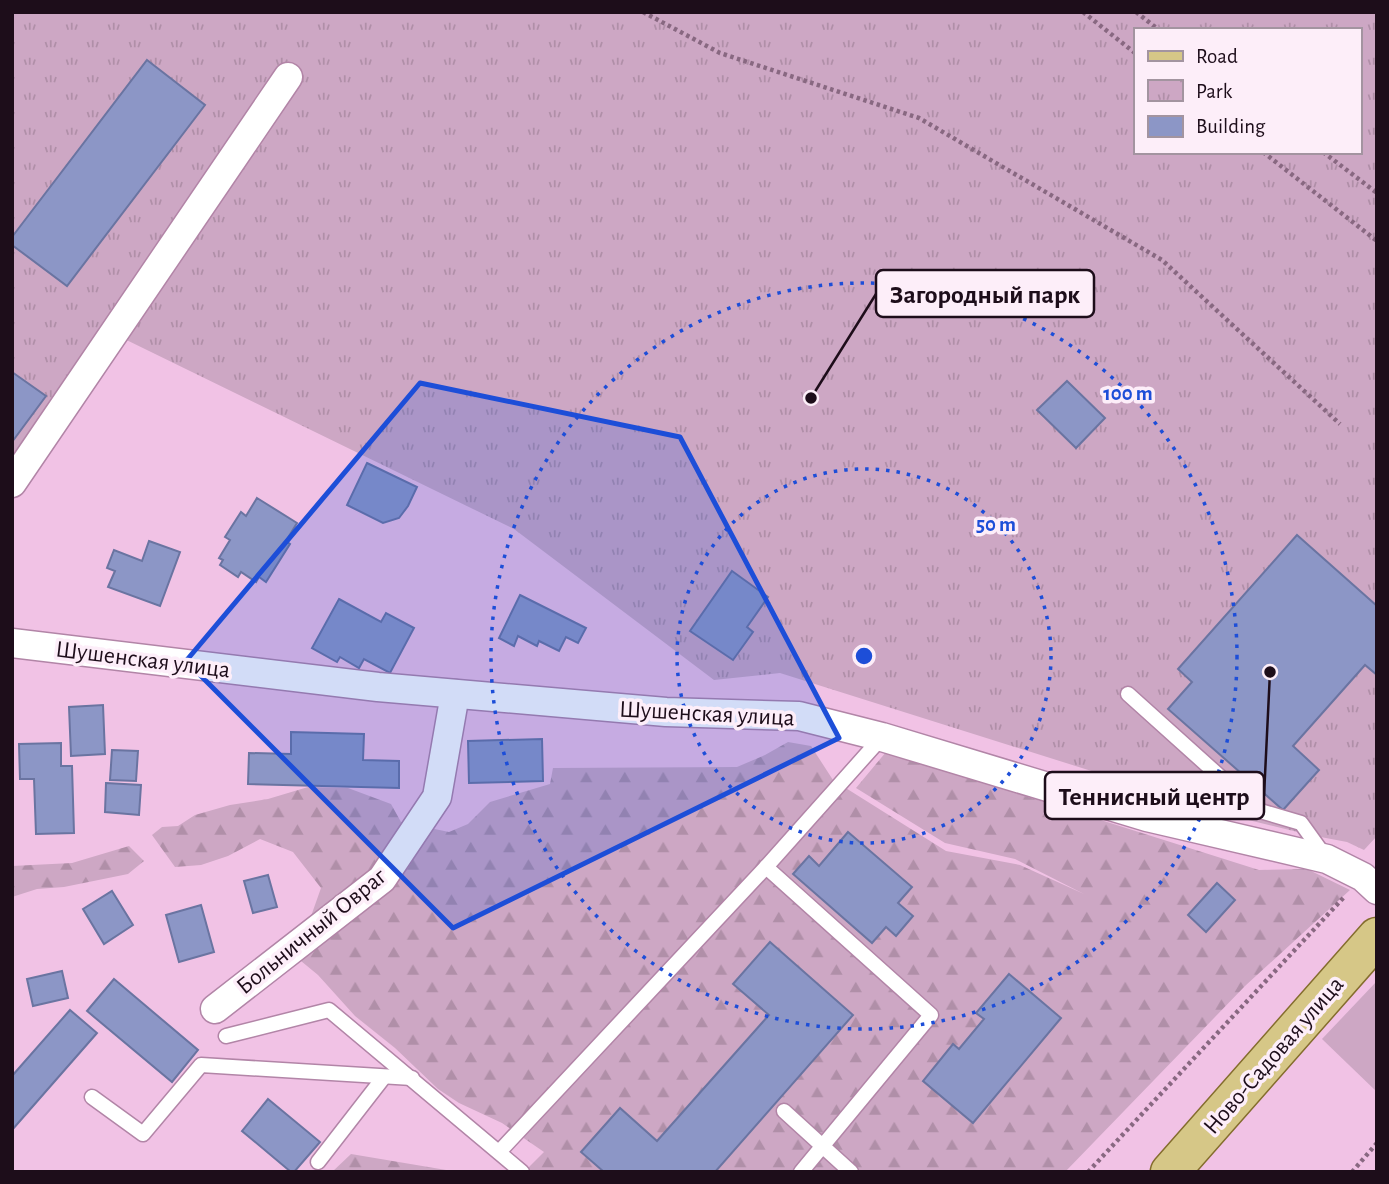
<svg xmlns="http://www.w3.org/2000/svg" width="1389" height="1184" font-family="'Alegreya Sans',sans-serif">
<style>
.grass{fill:#cda7c4}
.forest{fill:url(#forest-firs)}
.park{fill:url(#park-tufts);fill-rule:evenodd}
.building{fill:#8c96c6;stroke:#6a74a1;stroke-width:2}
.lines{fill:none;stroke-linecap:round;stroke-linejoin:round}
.service-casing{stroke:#b285a7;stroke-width:17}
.minor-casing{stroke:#b285a7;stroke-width:31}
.primary-casing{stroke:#846d2d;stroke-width:41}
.path{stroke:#886881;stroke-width:4.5;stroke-dasharray:3.5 3.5;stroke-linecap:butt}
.service{stroke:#fff;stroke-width:14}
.minor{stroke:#fff;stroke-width:28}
.primary{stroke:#d6c787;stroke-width:38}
.marked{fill:#1d4ed8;fill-opacity:0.2;stroke:#1d4ed8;stroke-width:5;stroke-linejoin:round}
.ring{fill:none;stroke:#1d4ed8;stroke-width:3.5;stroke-dasharray:3.5 7}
.labels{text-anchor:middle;stroke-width:7;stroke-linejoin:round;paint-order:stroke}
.street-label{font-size:24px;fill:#1d0d1a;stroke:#fdeef9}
.centre{fill:#1d4ed8;stroke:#fdeef9;stroke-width:3.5}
.ring-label{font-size:21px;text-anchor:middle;font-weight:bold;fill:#1d4ed8;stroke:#fdeef9;stroke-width:7;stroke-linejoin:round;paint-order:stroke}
.leader{fill:none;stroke:#1d0d1a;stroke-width:2.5}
.callout-dot{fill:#1d0d1a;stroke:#fdeef9;stroke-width:2.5}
.callout{fill:#fdeef9;stroke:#1d0d1a;stroke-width:2.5}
.callout-label{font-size:26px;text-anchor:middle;font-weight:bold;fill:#1d0d1a}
</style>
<defs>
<pattern id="forest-firs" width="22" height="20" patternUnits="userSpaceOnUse" patternTransform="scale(1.75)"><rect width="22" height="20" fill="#cda7c4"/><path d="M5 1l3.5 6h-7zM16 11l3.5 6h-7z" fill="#b08fa8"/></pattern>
<pattern id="park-tufts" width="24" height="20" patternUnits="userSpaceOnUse" patternTransform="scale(1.75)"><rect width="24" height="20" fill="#cda7c4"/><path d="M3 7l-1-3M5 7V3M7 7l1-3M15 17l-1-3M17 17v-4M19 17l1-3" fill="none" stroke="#b08fa8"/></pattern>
</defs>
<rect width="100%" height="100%" fill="#f1c2e5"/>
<path class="grass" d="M1377,981V1092L1322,1039Z"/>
<g class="forest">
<path d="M788,742L811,746L833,780L946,851L1020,865L1084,894L1015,859L945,843L856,788L886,752L1259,870L1307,869L1350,890L1245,986L1065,1172H524L544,1152L502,1123L459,1103L438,1089L395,1048L355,1016L318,975L301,961L310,919L321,888L293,852L260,839L228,856L201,865L175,867L152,835L162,827L178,826L195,815L230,805L268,799L308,787L348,788L391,804L401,822L449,832L468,824L490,802L550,784L553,768L737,767L765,755Z"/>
<path d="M129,846L144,861L128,874L64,887L37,889L12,897V866L72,863Z"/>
<path d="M351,1154L458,1172H332Z"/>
</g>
<path class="park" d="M12,12H1377V836L1364,850L1347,842L1310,835L1244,819L780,673L714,680L514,529L106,330L12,466ZM1135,30H1359V152H1135Z"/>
<g class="building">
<path d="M147,60L205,105L67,286L12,245V237Z"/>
<path d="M12,372L46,396L12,442Z"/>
<path d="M1067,381L1105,418L1076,448L1037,410Z"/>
<path d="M367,463L417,487L408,506L399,518L383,523L347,505Z"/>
<path d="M257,498L297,523L286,541L290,544L266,582L259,577L256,582L241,572L238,577L220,565L223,560L219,558L230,540L225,537L241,512L246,516Z"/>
<path d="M1297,535L1377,606V675L1365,665L1293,746L1319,770L1283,810L1168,709L1192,682L1178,669Z"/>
<path d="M149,541L180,552L160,606L108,587L115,571L107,568L114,550L142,561Z"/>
<path d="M732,571L768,597L747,627L753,632L733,660L690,631Z"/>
<path d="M520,595L586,628L578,643L566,637L559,651L539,641L537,646L518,636L514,646L499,638Z"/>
<path d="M339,599L381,622L386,613L414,628L390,673L364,659L359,668L340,657L337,662L312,648Z"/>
<path d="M103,705L105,754L71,756L69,707Z"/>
<path d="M291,732L364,734L363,760L399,761V788L248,784L249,753L291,754Z"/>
<path d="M542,739L543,781L469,783L468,741Z"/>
<path d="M61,743V766H72L74,833L36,834L34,779H20L19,744Z"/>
<path d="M112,750L138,751L136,781L110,780Z"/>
<path d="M106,783L141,785L139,815L105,812Z"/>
<path d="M848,832L912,887L898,903L913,916L896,936L886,927L872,943L793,874L809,856L819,866Z"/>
<path d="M268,875L277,907L253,913L244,881Z"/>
<path d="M1217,883L1235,900L1206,932L1188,915Z"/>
<path d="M112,891L133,925L104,944L83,909Z"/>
<path d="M201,905L214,952L179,962L166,915Z"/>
<path d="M770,942L853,1015L715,1172H604L581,1152L620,1108L657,1141L769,1015L733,984Z"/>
<path d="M62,971L68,998L33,1006L27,979Z"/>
<path d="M1009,974L1061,1018L973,1123L923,1081L953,1044L959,1049L984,1019L976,1013Z"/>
<path d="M114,979L198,1050L172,1082L87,1011Z"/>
<path d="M70,1010L97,1033L12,1130V1076Z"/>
<path d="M268,1099L320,1142L294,1172H291L242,1131Z"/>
</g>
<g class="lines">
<g class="service-casing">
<g id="service">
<path d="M1128,694L1257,810L1301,823L1324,855"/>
<path d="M766,867L931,1015L801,1172"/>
<path d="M226,1036L329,1010L522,1172"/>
<path d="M92,1097L143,1134L201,1065L412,1078"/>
<path d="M784,1111L851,1172"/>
<path d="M499,1152L766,867L882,737"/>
<path d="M318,1162L384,1077"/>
</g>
</g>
<g class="minor-casing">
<g id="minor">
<path d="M12,483L288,77"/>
<path d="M12,643L378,687L666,712L799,716L882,737L1147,817L1327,859L1363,877L1377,890"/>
<path d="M215,1009L382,879L437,797L455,694"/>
</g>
</g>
<g class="primary-casing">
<path id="primary" d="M1170,1172L1377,937"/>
</g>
<g class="path">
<path d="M643,12L720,53L919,118L1162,260L1340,424"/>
<path d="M1083,12L1135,53"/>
<path d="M1136,12L1159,30"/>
<path d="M1263,152L1377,241"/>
<path d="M1323,152L1377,193"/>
<path d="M1088,1172L1345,896"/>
<path d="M1352,1172L1377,1143"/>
</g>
<use href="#service" class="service"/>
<use href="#minor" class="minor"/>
<use href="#primary" class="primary"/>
</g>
<path class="marked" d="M420,383L680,437L839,738L453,928L186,661Z"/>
<g class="ring">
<circle cx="864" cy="656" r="187"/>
<circle cx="864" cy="656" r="373"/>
</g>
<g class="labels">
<g class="street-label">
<text transform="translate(143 659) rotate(7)" y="8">Шушенская улица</text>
<text transform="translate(707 713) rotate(3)" y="8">Шушенская улица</text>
<text transform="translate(311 931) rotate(-39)" y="8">Больничный Овраг</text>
<text transform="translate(1273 1055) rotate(-49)" y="8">Ново-Садовая улица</text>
</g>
</g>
<circle cx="864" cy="656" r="10" class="centre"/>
<g class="ring-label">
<text x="1128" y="400">100 m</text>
<text x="996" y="531">50 m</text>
</g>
<path class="leader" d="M811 398L876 294M1270 672L1264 796"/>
<g class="callout-dot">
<circle cx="811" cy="398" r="7"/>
<circle cx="1270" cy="672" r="7"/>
</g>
<g class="callout">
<rect x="876" y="270" width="218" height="47" rx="7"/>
<rect x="1045" y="772" width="219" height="47" rx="7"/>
</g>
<g class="callout-label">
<text x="985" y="303">Загородный парк</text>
<text x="1154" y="805">Теннисный центр</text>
</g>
<rect width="1389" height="1184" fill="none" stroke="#1d0d1a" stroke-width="28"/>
<rect x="1134" y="28" width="228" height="126" fill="#fdeef9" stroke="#a394a0" stroke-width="2"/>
<rect x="1148" y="51" width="35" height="10" fill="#d6c787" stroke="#a394a0" stroke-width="2"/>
<text x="1196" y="63" font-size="21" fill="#1d0d1a">Road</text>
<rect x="1148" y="80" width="35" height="21" fill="url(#park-tufts)" stroke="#a394a0" stroke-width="2"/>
<text x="1196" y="98" font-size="21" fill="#1d0d1a">Park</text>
<rect x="1148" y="116" width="35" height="21" fill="#8c96c6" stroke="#a394a0" stroke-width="2"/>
<text x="1196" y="133" font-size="21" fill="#1d0d1a">Building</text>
</svg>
